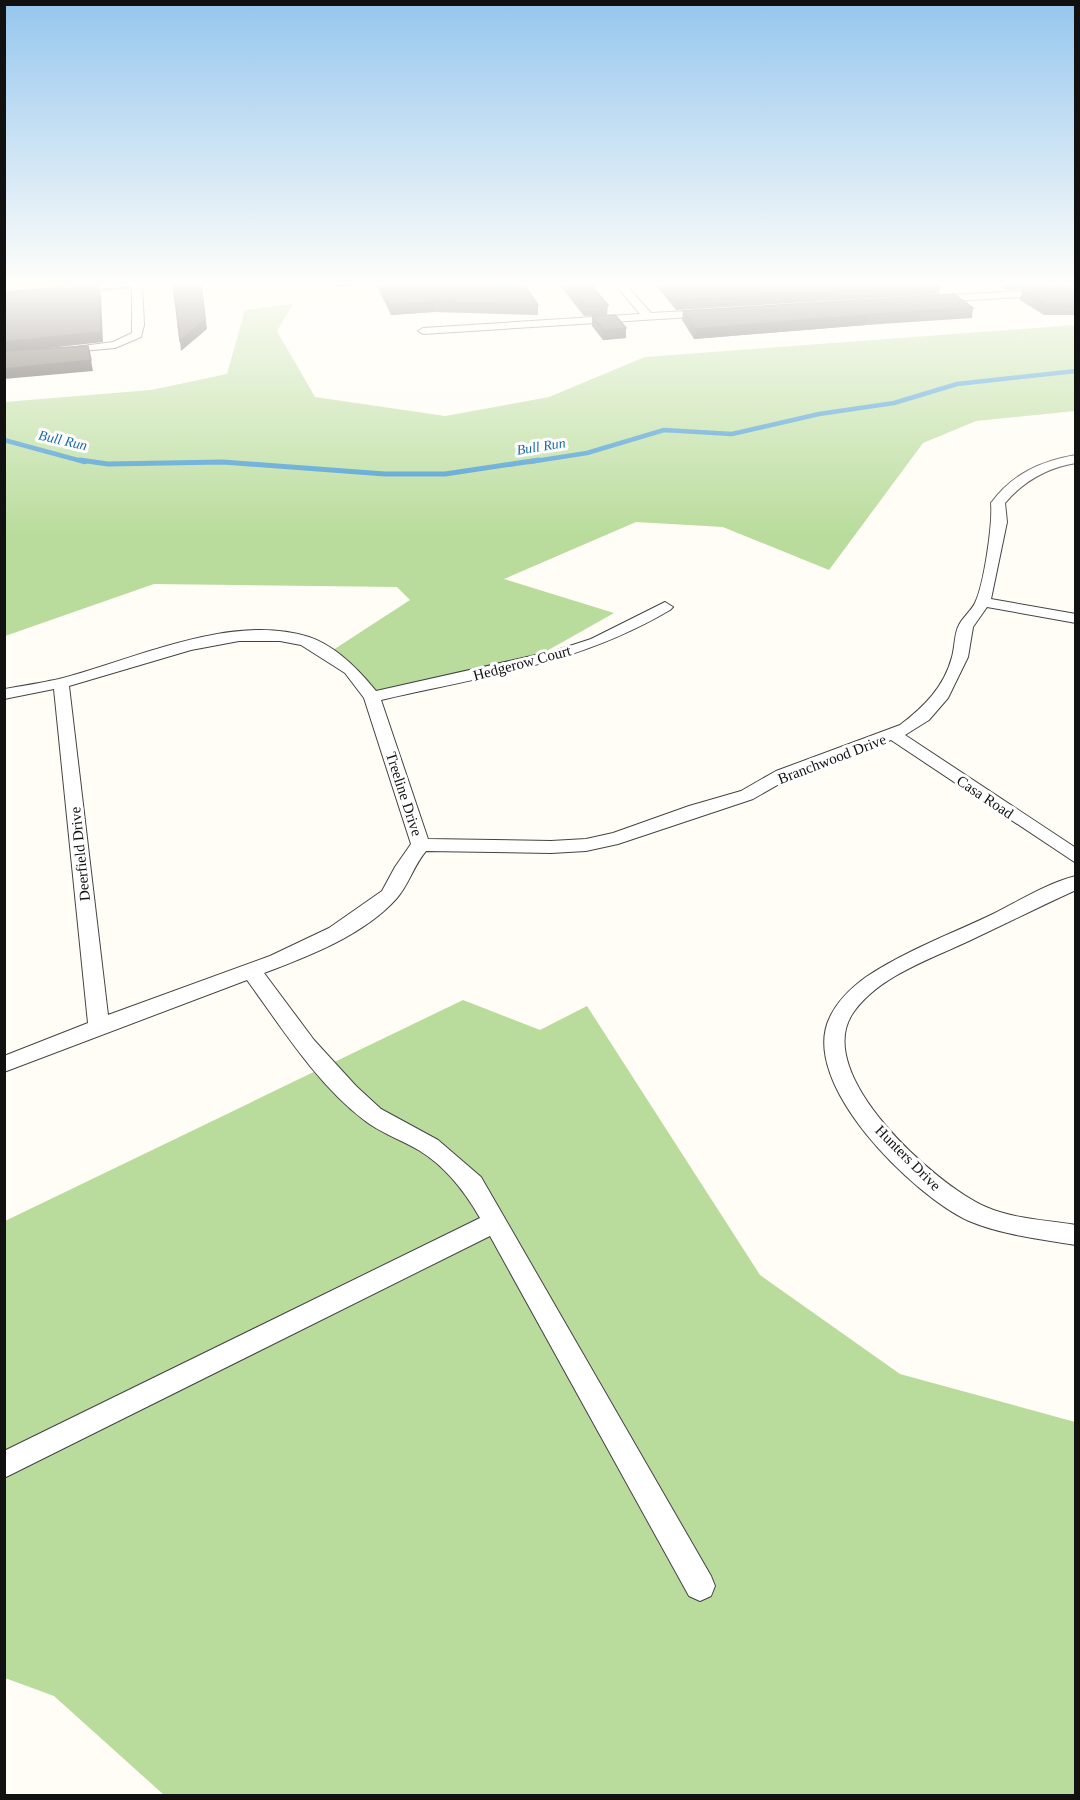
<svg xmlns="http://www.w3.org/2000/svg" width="1080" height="1800" font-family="Georgia,serif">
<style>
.forest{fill:#b9dc9c}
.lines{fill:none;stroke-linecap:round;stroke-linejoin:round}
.stream-far1{stroke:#3f96cf;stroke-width:4.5}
.stream{stroke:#3f96cf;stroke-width:5}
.service-casing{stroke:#444;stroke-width:4}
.minor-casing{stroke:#444;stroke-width:2}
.secondary-casing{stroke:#333;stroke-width:4}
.service{fill:#fff;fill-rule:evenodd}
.minor{fill:#fff;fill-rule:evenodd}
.secondary{fill:#fff6b0;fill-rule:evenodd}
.wall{fill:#4d4742}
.shaded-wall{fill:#3f3936}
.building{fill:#5a524d;stroke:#3f3936;stroke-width:1.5}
.labels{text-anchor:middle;stroke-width:6;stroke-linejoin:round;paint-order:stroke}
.far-water-label{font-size:14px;font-style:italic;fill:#1768a6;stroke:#fff}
.street-label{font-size:15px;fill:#111;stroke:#fff}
</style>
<rect width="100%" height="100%" fill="#fffdf5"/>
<g class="forest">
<path d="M293,304L277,331L315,397L445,416L549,397L645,357L1075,325V411L976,421L923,443L829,570L723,527L636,522L504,579L614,613L513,670L377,693L333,650L410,600L397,587L154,584L5,636L4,402L151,390L227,374L245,310Z"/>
<path d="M463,1000L540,1030L587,1006L760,1275L900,1374L1075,1422V1795H164L54,1696L5,1678V1221Z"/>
</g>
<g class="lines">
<g class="stream-far1">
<path d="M4,440L85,462"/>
<path d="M529,462L587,453L664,430L732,434L819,414L894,403L957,384L1076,371"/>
</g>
<path class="stream" d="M80,460L108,464L223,462L385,474H445L539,460"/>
<g class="service-casing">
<path id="service" d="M134,283L140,284L137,286L83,290L80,288L83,286Z"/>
</g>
<g class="minor-casing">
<g id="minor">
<path d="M132,283H142L144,325L141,337L115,348L60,353V349L113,342L132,333Z"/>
<path d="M614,283H624L651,313L707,310L712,313L707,316L423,334L418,331L423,328L640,314Z"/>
<path d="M1076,288V294L934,302L929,299L934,296Z"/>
<path d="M1076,455V463C1046,468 1024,481 1005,503L1007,522L991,599L1076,614V623L987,607L973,627L968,657L948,698L929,720L905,735L1076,848V863L891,740L788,779L753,799L618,844L586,851L551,853L426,851C414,865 409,884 397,898C364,935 309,956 264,973L314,1040L356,1086L381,1109L438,1140L481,1177L711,1576L715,1586L711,1596L700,1601L689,1596L490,1236L4,1478V1451L480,1218C465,1192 446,1167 420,1151C402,1140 380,1133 364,1120C316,1083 282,1028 247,980L4,1072V1056L88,1023L54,689L4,699V689C22,686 41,683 59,679C134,660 231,612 309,637C336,646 359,670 376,691L554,651L591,639L665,602L673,607L670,610C577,665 484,676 381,700L428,839L551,841L586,839L613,833L689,806L741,791L776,771L900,725C924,707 944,687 952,657C955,647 954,634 959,625C963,617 971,611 975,603C984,585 993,523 991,503C1012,474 1041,461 1076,455ZM239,641H280L301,645L345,673L364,698L411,844L395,867L382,891L329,928L270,956L108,1015L69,686L191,650Z"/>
<path d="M1076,876V890C1041,906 1007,923 973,939C934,958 879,975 853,1013C811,1074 936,1185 986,1207C1013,1219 1047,1220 1076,1225V1245C1040,1239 1002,1235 969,1221C914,1196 797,1083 830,1017C838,1000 851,988 866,977C905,951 951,934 993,914C1019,901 1047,883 1076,876Z"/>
</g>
</g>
<g class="secondary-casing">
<path id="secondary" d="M4,283H67L60,287L4,291Z"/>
</g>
<use href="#service" class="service"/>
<use href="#minor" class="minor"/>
<use href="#secondary" class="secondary"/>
</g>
<g class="wall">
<path d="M334,283H523L538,305V315L434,312L391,315L376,284L337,287Z"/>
<path d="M558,283H593L595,286V290L608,305L607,315L584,316Z"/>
<path d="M654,283H696L699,285H941L939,294L676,310Z"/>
<path d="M995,283H1076V286L1006,290Z"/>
<path d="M1076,287V315H1044L1020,300L1022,290Z"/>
<path d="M973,308L972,318L866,325L694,339L682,320L683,311Z"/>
<path d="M592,316L626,328V338L603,340L592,326Z"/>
</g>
<g class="shaded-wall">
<path d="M201,283L207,329L181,351L180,341Z"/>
<path d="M337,283H376V284L337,287Z"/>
<path d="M99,287L101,297L103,342L4,353V342Z"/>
<path d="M434,302V312L391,315L390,305Z"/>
<path d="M867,315L866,325L694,339L695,329Z"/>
<path d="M626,328V338L603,340V330Z"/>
<path d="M91,360L93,371L4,379V369Z"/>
</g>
<g class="building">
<path d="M72,283H94V287H99L101,332L4,342V293L72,288Z"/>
<path d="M173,283H201L205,319L180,341Z"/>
<path d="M380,283H523L538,305L434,302L390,305Z"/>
<path d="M566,283H593L595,286H592L608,305L585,306Z"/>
<path d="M661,283H696L699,285L732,283H938L941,285L676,301Z"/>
<path d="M1076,287V306L1046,305L1022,290Z"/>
<path d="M954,294L973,308L867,315L695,329L683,311Z"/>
<path d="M615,315L626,328L603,330L592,316Z"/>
<path d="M88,346L91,360L4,369V351Z"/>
</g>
<linearGradient id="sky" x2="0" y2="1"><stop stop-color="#95c6ee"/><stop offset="0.53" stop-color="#fffefa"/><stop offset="1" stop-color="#fffefa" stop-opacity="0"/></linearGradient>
<rect width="1080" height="535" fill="url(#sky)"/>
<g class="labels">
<g class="far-water-label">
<text transform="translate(63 440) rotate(13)" y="5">Bull Run</text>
<text transform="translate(541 446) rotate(-9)" y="5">Bull Run</text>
</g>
<g class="street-label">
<text transform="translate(522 663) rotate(-15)" y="5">Hedgerow Court</text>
<text transform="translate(832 759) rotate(-21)" y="5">Branchwood Drive</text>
<text transform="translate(404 794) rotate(72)" y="5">Treeline Drive</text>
<text transform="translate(985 797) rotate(34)" y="5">Casa Road</text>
<text transform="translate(80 854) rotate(-96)" y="5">Deerfield Drive</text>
<text transform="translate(908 1158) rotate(45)" y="5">Hunters Drive</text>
</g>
</g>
<rect width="1080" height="1800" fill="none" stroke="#111111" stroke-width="12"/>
</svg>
